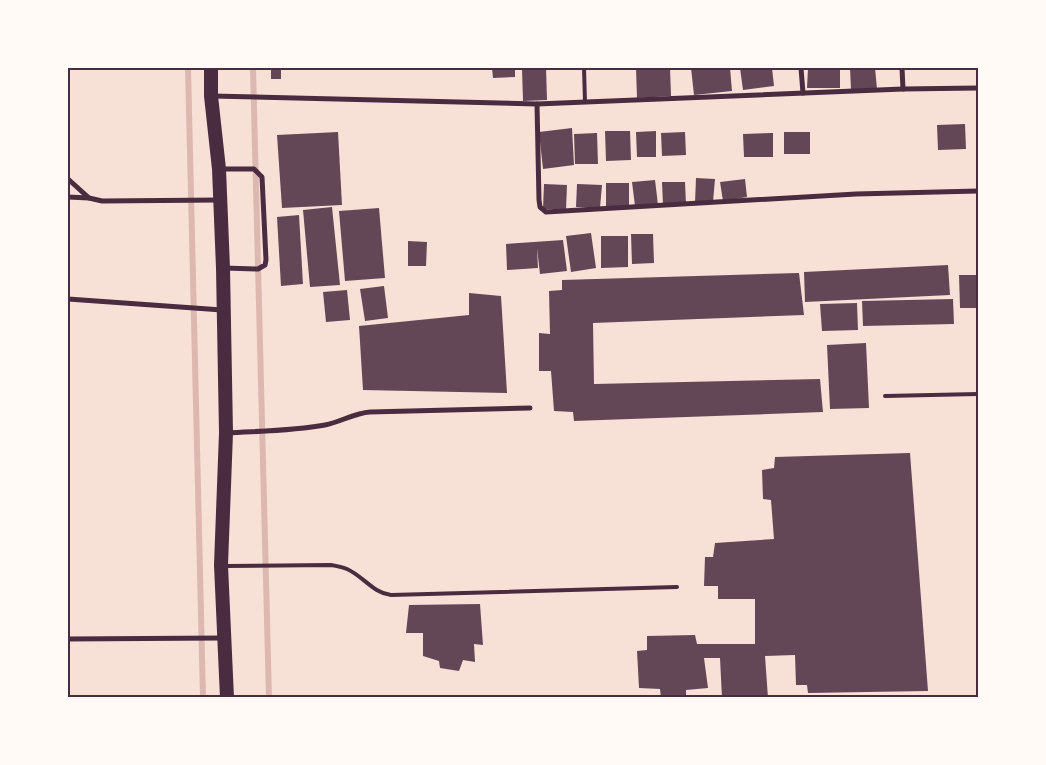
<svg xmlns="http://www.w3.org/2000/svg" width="1046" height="765" font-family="'Fira Sans',sans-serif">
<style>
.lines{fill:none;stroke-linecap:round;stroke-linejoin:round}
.stream{stroke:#dcb8b0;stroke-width:6}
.building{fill:#644757}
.service{stroke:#4a2c40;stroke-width:4}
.minor{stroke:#4a2c40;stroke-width:5}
.trunk{stroke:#4a2c40;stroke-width:14}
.neatline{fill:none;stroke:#4a2c40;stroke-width:2}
</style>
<rect width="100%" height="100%" fill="#f7e1d7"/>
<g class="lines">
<g class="stream">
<path d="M188,68L203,698"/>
<path d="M253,68L269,698"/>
</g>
</g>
<g class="building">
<rect x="271" y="68" width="10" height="11"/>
<path d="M492,68H515V77L493,78Z"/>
<path d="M522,68H546L547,100L523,101Z"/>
<path d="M636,68H670L671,96L637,98Z"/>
<path d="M691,68H730L732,91L694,95Z"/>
<path d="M740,68H772L774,86L743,90Z"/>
<path d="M808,68H840V88H807Z"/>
<path d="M850,68H875L877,89L851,90Z"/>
<path d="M965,124L966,149L938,150L937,125Z"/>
<path d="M572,128L574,165L543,169L539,132Z"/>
<path d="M605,131H630L631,160L606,161Z"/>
<path d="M656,131V157H637L636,132Z"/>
<path d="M338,132L342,205L282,208L277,135Z"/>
<path d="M685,132L686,155L662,156L661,133Z"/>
<rect x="784" y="132" width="26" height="22"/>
<path d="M597,133L598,164H575L574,134Z"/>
<path d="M773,133V157H744L743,134Z"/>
<path d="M696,178L715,179L713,202L695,203Z"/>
<path d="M745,179L747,197L723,201L720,182Z"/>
<path d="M655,180L658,205L635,206L632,182Z"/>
<path d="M662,182H685L686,204L663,205Z"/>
<path d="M606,183H629V206L606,207Z"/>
<path d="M544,184L567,185L566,210L543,209Z"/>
<path d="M577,184L602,185L600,208L576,207Z"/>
<path d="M332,207L340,285L310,287L303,210Z"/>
<path d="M379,208L385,278L345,281L339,211Z"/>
<path d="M299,215L303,284L281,286L277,217Z"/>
<path d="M591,233L596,268L571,272L566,236Z"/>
<path d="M631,234H653L654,263L632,264Z"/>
<path d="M601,236H628V267L601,268Z"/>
<path d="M563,240L567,271L540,274L537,248L538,268L507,270L506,244Z"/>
<path d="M408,241L427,242L426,266H408Z"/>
<path d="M948,265L950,295L805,302L804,272Z"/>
<path d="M799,273L804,315L593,323L594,384L820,379L823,412L574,421L573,412L554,411L551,371H539V333L550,334L549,291L562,290V280Z"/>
<path d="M959,275H978V308H960Z"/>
<path d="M384,286L388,318L365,321L360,289Z"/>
<path d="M347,290L350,320L326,322L323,292Z"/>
<path d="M469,293L501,296L507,393L363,390L359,326L469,315Z"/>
<path d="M953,299L954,324L863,326L862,301Z"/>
<path d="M857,303L858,330L822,331L820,304Z"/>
<path d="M866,343L869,408L830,409L827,345Z"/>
<path d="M910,453L928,691L808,693L807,685H796L795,655L765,656L768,698H722L720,658H704L708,688L686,690V698H661L660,689L639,688L637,651L647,650V636L695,635L697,644H755V599H718V586H704L705,557H713L715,543L774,539L771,500L763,499L762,470L774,468L775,457Z"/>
<path d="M480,604L483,645L474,644L475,662L463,660L459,671L440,668L439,661L423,656V633H406L409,605Z"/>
</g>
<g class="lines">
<g class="service">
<path d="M584,68L585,102"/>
<path d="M885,396L978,394"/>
<path d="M224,566L331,565C337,566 342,567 347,569C363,576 373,593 391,595L677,587"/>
</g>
<g class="minor">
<path d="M801,68L803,93"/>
<path d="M902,68L903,89"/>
<path d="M212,96L537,104L903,89L978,88"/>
<path d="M537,104L539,200L540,207L546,212L856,194L978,191"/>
<path d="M220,169H254L262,177L266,260L265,265L258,269L224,268"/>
<path d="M68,179L89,198L102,201L219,200"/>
<path d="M68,197L89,198"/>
<path d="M68,299L222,310"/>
<path d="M227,433C259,431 293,431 325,425C341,422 354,413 370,412L530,408"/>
<path d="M68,639L222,638"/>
</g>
<path class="trunk" d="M211,68V96L219,169L223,268L226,433L221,565L227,698"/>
</g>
<rect width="1046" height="765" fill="none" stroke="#fffaf5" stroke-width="138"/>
<rect x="69" y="69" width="908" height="627" class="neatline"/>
</svg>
